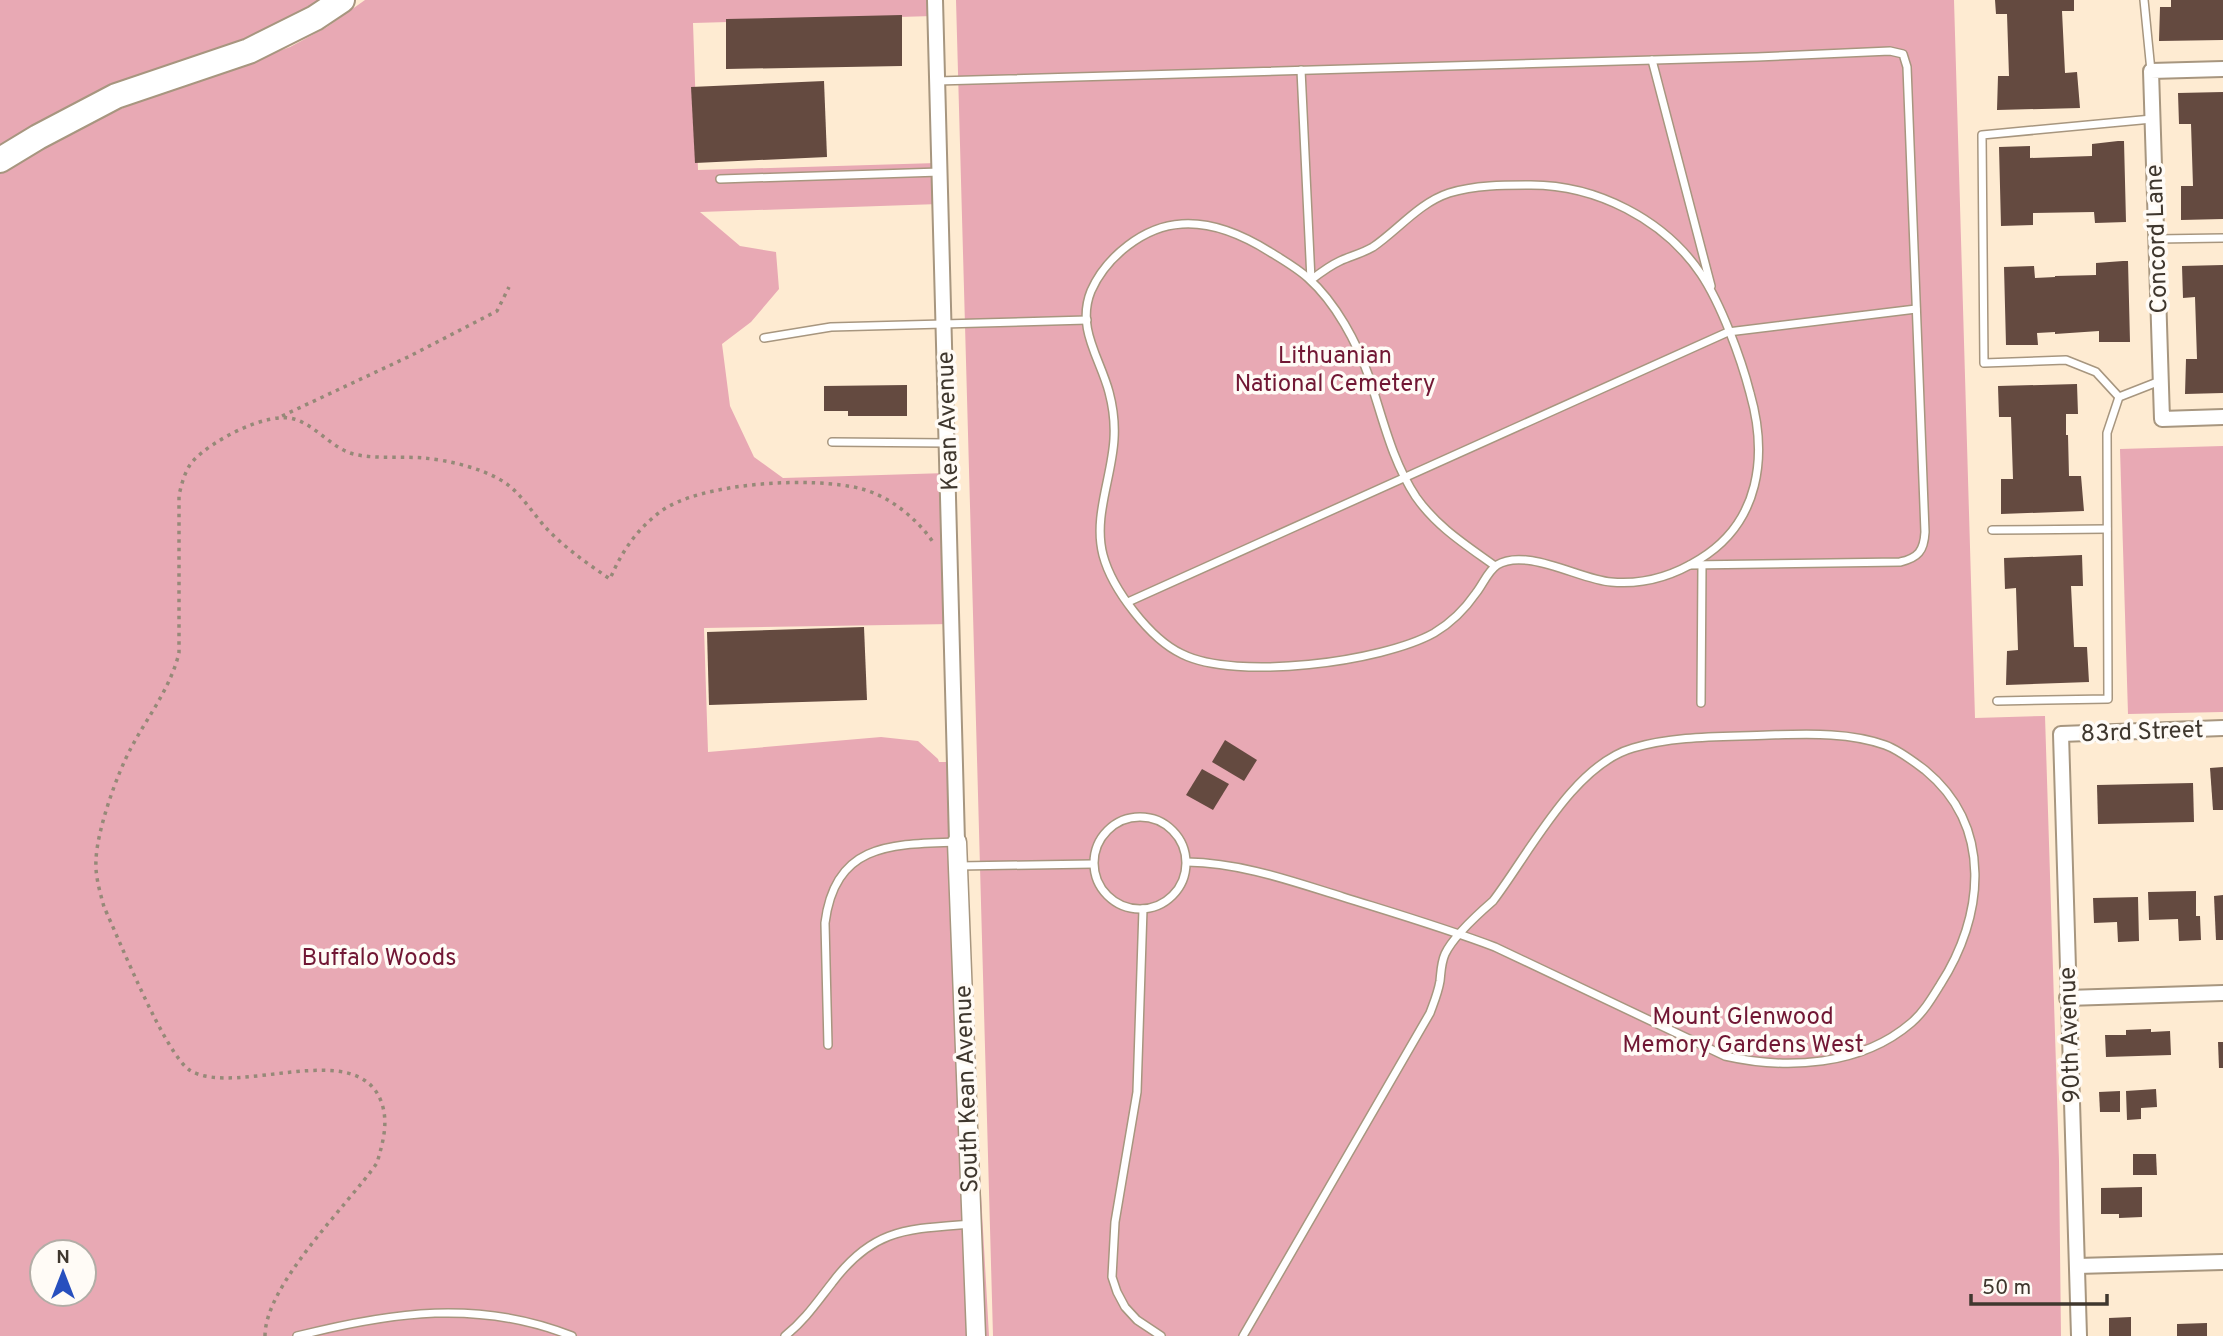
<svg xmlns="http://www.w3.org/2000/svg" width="2223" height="1336" font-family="Overpass,sans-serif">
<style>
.green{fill:#e8a9b4;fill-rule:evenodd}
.building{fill:#644a40}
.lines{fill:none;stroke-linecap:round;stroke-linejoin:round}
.service-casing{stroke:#a7967f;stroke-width:10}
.minor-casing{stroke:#a7967f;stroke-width:18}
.tertiary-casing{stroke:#a7967f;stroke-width:21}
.trunk-casing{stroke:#a7967f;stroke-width:28}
.path{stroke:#968978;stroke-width:3.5;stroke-dasharray:3.5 5;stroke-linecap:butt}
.service{stroke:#fff;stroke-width:7}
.minor{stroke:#fff;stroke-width:14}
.tertiary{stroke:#fff;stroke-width:18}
.trunk{stroke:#fff;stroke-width:24}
.labels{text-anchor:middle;stroke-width:7;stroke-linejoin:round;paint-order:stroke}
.street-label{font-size:24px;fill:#3f372e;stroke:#fffbf6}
.park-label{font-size:24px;fill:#711734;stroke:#fffbf6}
</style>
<rect width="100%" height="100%" fill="#feebd2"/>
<g class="green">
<path d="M0,0H332L313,11L0,147Z"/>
<path d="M365,0H932L933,16L693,23L698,170L937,163L939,204L700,212L740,246L776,252L779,289L751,322L722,344L730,406L754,457L783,478L947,473L952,624L704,628L708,752L881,737L918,741L938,759L939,762H956V751L989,1336H0V172L42,145L134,103L290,47L327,27ZM42,1252H84V1294H42Z"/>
<path d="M956,0H1954L1975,718L2045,716L2059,1161L2061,1336H993Z"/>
<path d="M2223,446V712L2128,714L2120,449Z"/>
</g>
<g class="building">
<path d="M1995,0H2074V11H2062L2065,73L2077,72L2080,108L1997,110L1998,76H2009L2007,14H1996Z"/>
<path d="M2171,0H2223V40L2159,41L2160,7H2171Z"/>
<path d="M902,15V66L726,69V19Z"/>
<path d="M824,81L827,157L695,163L691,87Z"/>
<path d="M2223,92V219L2181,220V186H2193L2191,124H2179L2178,93Z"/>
<path d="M2118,141H2124L2126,222L2095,223L2094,212L2033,213V225L2001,226L1999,147L2030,146V158L2092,156V144Z"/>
<path d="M2123,261H2128L2130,342H2099V331L2055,334V332L2037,333L2038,345H2006L2004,267L2034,266L2035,278L2055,277V276L2096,275V263Z"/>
<path d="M2223,265V393L2185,394L2186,359H2197L2195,297L2183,298L2182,266Z"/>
<path d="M2077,384L2078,414H2066V435H2068L2069,476H2081L2084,511L2001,514V479H2013L2011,417H1999L1998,386Z"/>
<path d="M907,385V416H848V411H824V386Z"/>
<path d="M2082,555L2083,586H2071L2074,647H2087L2089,682L2006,685L2007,651L2018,650L2016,588L2005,589L2004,558Z"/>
<path d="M864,627L867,700L709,705L707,632Z"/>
<path d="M1225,740L1257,760L1244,781L1212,762Z"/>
<path d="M2223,767V810H2213L2210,768Z"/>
<path d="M1202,769L1229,784L1213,810L1186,795Z"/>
<path d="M2193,783L2194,822L2098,824L2097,785Z"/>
<path d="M2196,891V916H2200L2201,940L2179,941L2178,919L2149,920L2148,892Z"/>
<path d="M2223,895V940H2216L2214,896Z"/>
<path d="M2138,897L2139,941L2118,942L2117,922L2094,923L2093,898Z"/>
<path d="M2151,1029V1032L2170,1031L2171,1055L2106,1057L2105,1035H2126V1030Z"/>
<path d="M2218,1042H2223V1068H2219Z"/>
<path d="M2156,1089L2157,1107L2141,1108V1119L2127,1120L2126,1091Z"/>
<path d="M2120,1091V1112H2100L2099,1092Z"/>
<path d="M2133,1154H2156L2157,1175H2133Z"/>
<path d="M2142,1187V1217L2119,1218V1214H2101V1188Z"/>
<path d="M2131,1317V1336H2109V1318Z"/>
<path d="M2207,1323V1336H2177V1324Z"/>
</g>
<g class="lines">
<g class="service-casing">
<g id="service">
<path d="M2144,0L2151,71"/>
<path d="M1652,60L1711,286"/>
<path d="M1301,70L1311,280"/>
<path d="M937,81L1757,57L1890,51L1903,54L1907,67L1925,532C1924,551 1918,558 1900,562L1690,565"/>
<path d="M720,179L940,172"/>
<path d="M2157,239L2223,238"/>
<path d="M1311,280C1320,273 1329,266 1340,261C1351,256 1363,253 1373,247C1399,229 1419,203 1449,193C1475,185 1504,185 1531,185C1596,185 1664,219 1701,274C1721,304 1741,358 1750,393C1768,456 1760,522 1700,559C1673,576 1643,585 1611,582C1581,580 1526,547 1497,565C1488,571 1483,584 1476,593C1465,609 1451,623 1434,633C1382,662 1236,681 1182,654C1150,639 1112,589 1103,555C1093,517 1112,477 1114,439C1115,423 1113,407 1109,392C1100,358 1076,328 1091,291C1106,257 1144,226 1182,224C1213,222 1243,235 1270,252C1283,260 1297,268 1308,278C1336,303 1357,343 1369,377C1383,419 1392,461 1416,497C1437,527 1466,545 1495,566"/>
<path d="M764,338L831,327L1087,320"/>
<path d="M2119,397L2096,372L2066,360L1984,363L1982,135L2152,119"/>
<path d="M832,442L947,443"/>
<path d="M1992,530L2107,529"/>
<path d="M1128,602L1728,332L1916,309"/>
<path d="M1997,701L2108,699L2107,433L2119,397L2160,381"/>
<path d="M1701,703L1702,565"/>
<circle cx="1140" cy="863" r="46"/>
<path d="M1187,862C1242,863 1291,881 1343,897C1394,913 1445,928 1495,947L1725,1056C1787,1070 1861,1066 1911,1023C1923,1013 1932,998 1940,985C1984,917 1994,827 1925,770C1913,761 1899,750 1885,745C1849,732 1807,734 1769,735C1725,737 1676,735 1633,748C1573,765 1529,854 1493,901C1478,914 1453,937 1445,954C1441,963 1441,972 1440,981C1438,993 1434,1002 1430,1013L1243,1336"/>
<path d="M959,866L1093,864"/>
<path d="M1143,909L1137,1092L1115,1222L1112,1277L1117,1292L1125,1307L1137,1320L1161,1336"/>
<path d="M828,1045L825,923C835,843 891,844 957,842"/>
<path d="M297,1336C392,1312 478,1299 572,1336"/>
<path d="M785,1336C805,1320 817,1302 832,1283C873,1228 907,1229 971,1224"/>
</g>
</g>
<g class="minor-casing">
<g id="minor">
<path d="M935,0L957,842"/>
<path d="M2223,69L2151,71L2162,419L2223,417"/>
<path d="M2067,998L2223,993"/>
<path d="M2077,1266L2223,1262"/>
<path d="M2079,1336L2061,734L2223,728"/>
</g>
</g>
<g class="tertiary-casing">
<path id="tertiary" d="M957,842L976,1336"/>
</g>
<g class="trunk-casing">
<path id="trunk" d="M0,160L38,137L116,96L249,51L315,18L342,0"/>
</g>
<g class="path">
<path d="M282,416L410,356L497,311L509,287"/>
<path d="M265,1336C265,1285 347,1206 377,1163C383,1142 389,1122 381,1101C356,1037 238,1097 191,1071C166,1057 119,939 104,907C100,892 95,876 96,860C97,830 117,774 131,748C148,716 170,689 179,653V495C182,483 185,470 193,461C211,441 267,411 294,419C318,426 333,451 358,455C379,459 401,456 423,458C448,460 482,468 504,482C521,493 533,514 547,529C565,548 588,564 610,579C621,553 636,530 660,512C699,482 815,476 862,489C891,497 917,519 933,542"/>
</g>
<use href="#service" class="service"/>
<use href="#minor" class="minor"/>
<use href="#tertiary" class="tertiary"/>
<use href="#trunk" class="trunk"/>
</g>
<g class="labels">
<g class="street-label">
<text transform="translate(2156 239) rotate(-92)" y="8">Concord Lane</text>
<text transform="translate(947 421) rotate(-92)" y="8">Kean Avenue</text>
<text transform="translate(2142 731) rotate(-2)" y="8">83rd Street</text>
<text transform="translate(2069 1035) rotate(-92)" y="8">90th Avenue</text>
<text transform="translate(966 1089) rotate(-92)" y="8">South Kean Avenue</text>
</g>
<g class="park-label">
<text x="1335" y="363">Lithuanian<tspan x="1335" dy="28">National Cemetery</tspan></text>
<text x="379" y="965">Buffalo Woods</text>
<text x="1743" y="1024">Mount Glenwood<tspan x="1743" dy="28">Memory Gardens West</tspan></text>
</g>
</g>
<g transform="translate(63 1273)"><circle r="33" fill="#fffbf6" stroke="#b2ada6" stroke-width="2"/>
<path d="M0-5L12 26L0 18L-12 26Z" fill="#274fbe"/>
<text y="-10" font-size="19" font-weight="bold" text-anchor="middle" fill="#3f372e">N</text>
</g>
<path d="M1971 1294v10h136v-10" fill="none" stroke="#3f372e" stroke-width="3.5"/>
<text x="1982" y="1294" font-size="21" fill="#3f372e" stroke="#fffbf6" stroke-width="5" paint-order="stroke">50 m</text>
</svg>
